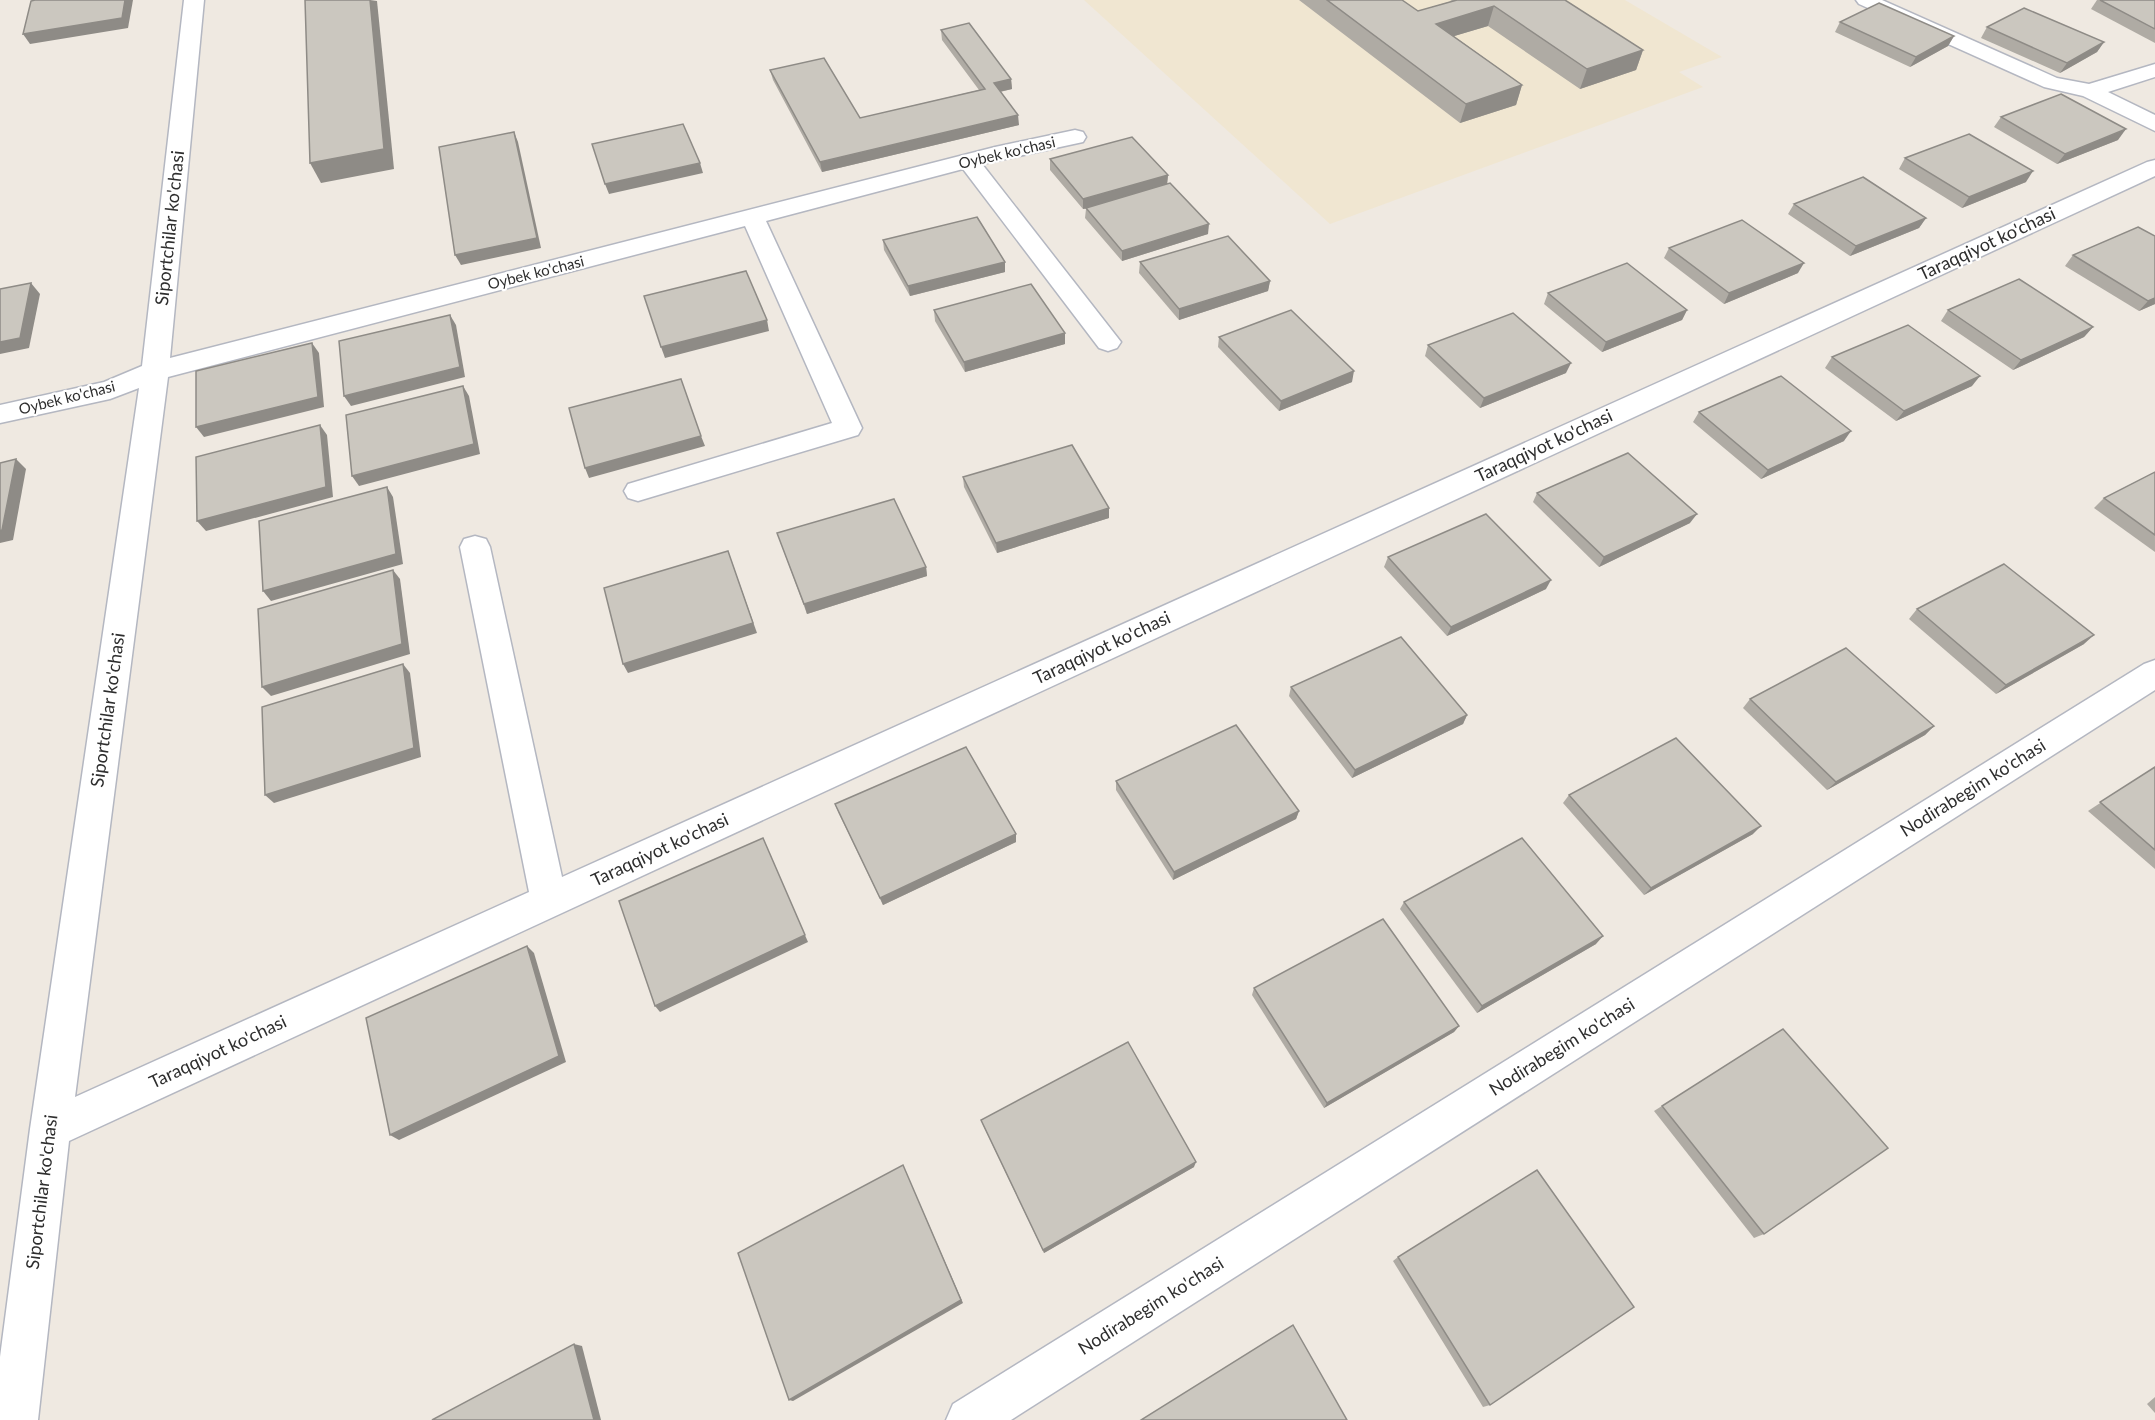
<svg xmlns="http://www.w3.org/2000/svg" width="2155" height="1420" font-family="Lato,sans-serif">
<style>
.education{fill:#f0e6d1}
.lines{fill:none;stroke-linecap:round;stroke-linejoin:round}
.minor-casing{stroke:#b4b7c1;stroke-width:3}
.minor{fill:#fff;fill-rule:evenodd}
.wall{fill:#afaba4}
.shaded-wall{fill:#8e8b86}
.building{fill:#cbc7bf;stroke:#8e8b86;stroke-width:1.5}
.labels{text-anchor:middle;stroke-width:4.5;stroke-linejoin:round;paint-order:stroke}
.far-street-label{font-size:15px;fill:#2e2e2e;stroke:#fff}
.street-label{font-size:18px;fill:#2e2e2e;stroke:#fff}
</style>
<rect width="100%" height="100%" fill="#efe9e1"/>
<path class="education" d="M1084,0H1625L1722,57L1679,72L1703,87L1330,224Z"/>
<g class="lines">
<g class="minor-casing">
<g id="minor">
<path d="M184,0H204L170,358L995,147L1075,130L1083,132L1086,137L1083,142L982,164L1121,342L1117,348L1108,351L1099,348L963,169L766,221L862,428L858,435L638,501L628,498L624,491L628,484L832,423L745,226L168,377L75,1097L529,892L460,547L464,539L475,536L486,539L490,547L562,877L2147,162L2155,160V176L69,1141L38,1420H0V1357L30,1129L139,388L110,399L0,423V405L104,382L142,366Z"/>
<path d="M1856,0H1882L2057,78L2089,84L2155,64V77L2108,92L2155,115V131L2083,96L2044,87L1859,4Z"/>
<path d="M2155,660V690L1011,1420H946L953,1404L2144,664Z"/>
</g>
</g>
<use href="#minor" class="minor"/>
</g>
<g class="wall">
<path d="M1299,0H1402L1418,11L1452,1L1450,0H1565L1643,50L1636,70L1580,89L1488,26L1454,36L1522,85L1516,105L1460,123Z"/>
<path d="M2097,0H2155V43L2091,9Z"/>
<path d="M1840,22L1954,36L1948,46L1910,67L1835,32Z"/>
<path d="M1987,27L2104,42L2097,52L2060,73L1981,38Z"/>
<path d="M941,30L1011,79L1012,89L1000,92L1019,125L822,172L773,80L770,70L860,118L979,90L942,40Z"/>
<path d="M2001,117L2118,140L2057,164L1994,127Z"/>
<path d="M1905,158L2026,182L1962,208L1899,169Z"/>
<path d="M1050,159L1168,175L1167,184L1208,234L1122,261L1085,218L1086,209H1083L1050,170Z"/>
<path d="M1794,204L1926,218L1919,228L1850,256L1788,214Z"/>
<path d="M2155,236V304L2139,311L2065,266L2073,255Z"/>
<path d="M883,240L1005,262V272L910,296L884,250Z"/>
<path d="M1669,248L1798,273L1724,304L1664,258Z"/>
<path d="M1140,262L1270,281L1268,291L1179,320L1139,273Z"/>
<path d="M1548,293L1687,310L1682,320L1602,352L1544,304Z"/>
<path d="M934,310L1065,344L965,372L935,321Z"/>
<path d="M1948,310L2093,327L2084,337L2013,370L1941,321Z"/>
<path d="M1219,337L1352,382L1279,411L1218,347Z"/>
<path d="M1428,345L1566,373L1480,408L1425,356Z"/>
<path d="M1832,357L1972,386L1896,421L1825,368Z"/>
<path d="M1699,412L1844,441L1761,479L1693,422Z"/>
<path d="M2155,472V552L2094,508L2104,498Z"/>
<path d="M963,477L1109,518L997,553L964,487Z"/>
<path d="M1537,493L1690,523L1599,567L1533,502Z"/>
<path d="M777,533L926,567L927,576L807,614Z"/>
<path d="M1388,557L1546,589L1447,636L1384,567Z"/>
<path d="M1917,609L2084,644L1996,694L1909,619Z"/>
<path d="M1291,687L1467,715L1463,724L1352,778L1289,696Z"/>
<path d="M1750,699L1934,726L1925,735L1827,790L1743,708Z"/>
<path d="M2155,767V869L2088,811Z"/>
<path d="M1116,781L1299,811L1296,819L1173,880L1116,790Z"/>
<path d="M1569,795L1753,834L1644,895L1563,803Z"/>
<path d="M835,804L1016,834V842L883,905L838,812Z"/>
<path d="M1404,902L1596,944L1477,1013L1400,909Z"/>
<path d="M1254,988L1459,1026L1454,1032L1324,1108L1252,995Z"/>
<path d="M1783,1029L1764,1234L1754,1238L1654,1111Z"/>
<path d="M981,1120L1194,1167L1044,1253L983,1125Z"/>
<path d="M1398,1257L1490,1405L1483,1407L1393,1261Z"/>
<path d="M2155,1397V1413L2147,1404Z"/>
</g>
<g class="shaded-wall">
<path d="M125,0H133L128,28L30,44L23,34Z"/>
<path d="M370,0L377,1L394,169L321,183L310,163Z"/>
<path d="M1494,6L1488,26L1431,43L1436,24Z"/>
<path d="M1954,36L1948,46L1910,67L1916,57Z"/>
<path d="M2104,42L2097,52L2060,73L2067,63Z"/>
<path d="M1643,50L1636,70L1580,89L1587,69Z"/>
<path d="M1011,79L1012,89L994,93V83Z"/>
<path d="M1522,85L1516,105L1460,123L1466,104Z"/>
<path d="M1018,115L1019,125L822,172L820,162Z"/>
<path d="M2126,129L2118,140L2057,164L2065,154Z"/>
<path d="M514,132L518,142L541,248L461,265L455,255Z"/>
<path d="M700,163L703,173L609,194L605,184Z"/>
<path d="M2033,171L2026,182L1962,208L1969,197Z"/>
<path d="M1168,175L1167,185L1083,209V199Z"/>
<path d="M1926,218L1919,228L1850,256L1856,246Z"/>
<path d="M1209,224L1208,234L1122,261V251Z"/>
<path d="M1005,262V272L910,296L908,286Z"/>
<path d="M1804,263L1798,273L1724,304L1729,293Z"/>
<path d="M1270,281L1268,291L1179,320V309Z"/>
<path d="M31,283L40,294L29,348L0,354V342Z"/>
<path d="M2155,298V304L2139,311L2148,301Z"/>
<path d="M1687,310L1682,320L1602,352L1606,342Z"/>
<path d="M450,315L456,325L465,377L351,406L344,396Z"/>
<path d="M767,320L769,331L665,358L661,347Z"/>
<path d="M2093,327L2084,337L2013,370L2021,360Z"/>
<path d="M1065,333V344L965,372L964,362Z"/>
<path d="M312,343L319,353L324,407L204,437L196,427Z"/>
<path d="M1571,363L1566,373L1480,408L1484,398Z"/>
<path d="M1354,371L1352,382L1279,411L1281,401Z"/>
<path d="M1980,376L1972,386L1896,421L1904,411Z"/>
<path d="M463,386L469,396L480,454L359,486L352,476Z"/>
<path d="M320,425L327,435L333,497L206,531L197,521Z"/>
<path d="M1851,431L1844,441L1761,479L1768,470Z"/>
<path d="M701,436L705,446L589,478L585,468Z"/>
<path d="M16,459L26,469L13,540L0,543V531Z"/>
<path d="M387,487L393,497L403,564L271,601L263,591Z"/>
<path d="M1109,508V518L997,553L996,543Z"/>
<path d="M1697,514L1690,523L1599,567L1604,557Z"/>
<path d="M728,551L757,633L628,673L623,664Z"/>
<path d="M926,567L927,576L807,614L804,604Z"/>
<path d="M393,570L400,579L410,654L271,696L262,687Z"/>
<path d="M1551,580L1546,589L1447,636L1451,627Z"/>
<path d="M2094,635L2084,644L1996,694L2006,685Z"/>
<path d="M403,664L410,673L421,757L274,803L265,795Z"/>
<path d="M1467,715L1463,724L1352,778L1355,770Z"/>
<path d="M1934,726L1925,735L1827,790L1836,782Z"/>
<path d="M1299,811L1296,819L1173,880L1174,872Z"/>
<path d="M1761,826L1753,834L1644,895L1651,888Z"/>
<path d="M1016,834V842L883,905L880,898Z"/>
<path d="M763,838L808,942L660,1012L655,1006Z"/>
<path d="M1603,936L1596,944L1477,1013L1482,1006Z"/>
<path d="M527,946L534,953L566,1062L399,1140L390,1135Z"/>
<path d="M1459,1026L1454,1032L1324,1108L1327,1103Z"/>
<path d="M1196,1162L1194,1167L1044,1253L1043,1250Z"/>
<path d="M905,1170L963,1303L793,1401L789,1400Z"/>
<path d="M574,1344L582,1346L601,1420H594Z"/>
</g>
<g class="building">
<path d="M35,0H125L122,18L23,34L31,1Z"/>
<path d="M305,0H370L384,149L310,163Z"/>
<path d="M1327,0H1402L1418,11L1457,0H1565L1643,50L1587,69L1494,6L1436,24L1522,85L1466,104Z"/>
<path d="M2100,0H2155V29Z"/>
<path d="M1879,3L1954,36L1916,57L1840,22Z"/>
<path d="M2024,8L2104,42L2067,63L1987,27Z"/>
<path d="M969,23L1011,79L994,83L1018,115L820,162L770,70L824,58L860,118L985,89L941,30Z"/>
<path d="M2061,94L2126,129L2065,154L2001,117Z"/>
<path d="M683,124L700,163L605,184L592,144Z"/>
<path d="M514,132L537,238L455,255L439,147Z"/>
<path d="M1969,134L2033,171L1969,197L1905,158Z"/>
<path d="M1132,137L1168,175L1083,199L1050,159Z"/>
<path d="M1863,177L1926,218L1856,246L1794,204Z"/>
<path d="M1170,183L1209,224L1122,251L1086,208Z"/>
<path d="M977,217L1005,262L908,286L883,240Z"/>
<path d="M1742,220L1804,263L1729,293L1669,248Z"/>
<path d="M2138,227L2155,236V298L2148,301L2073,255Z"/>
<path d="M1228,236L1270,281L1179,309L1140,262Z"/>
<path d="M1627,263L1687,310L1606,342L1548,293Z"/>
<path d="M746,271L767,320L661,347L644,296Z"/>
<path d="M2019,279L2093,327L2021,360L1948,310Z"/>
<path d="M31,283L20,338L0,342V289Z"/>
<path d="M1031,284L1065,333L964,362L934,310Z"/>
<path d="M1291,310L1354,371L1281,401L1219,337Z"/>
<path d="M1513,313L1571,363L1484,398L1428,345Z"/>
<path d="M450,315L460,367L344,396L339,341Z"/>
<path d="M1908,325L1980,376L1904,411L1832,357Z"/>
<path d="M312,343L318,397L196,427V371Z"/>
<path d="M1781,376L1851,431L1768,470L1699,412Z"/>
<path d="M681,379L701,436L585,468L569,408Z"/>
<path d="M463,386L474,444L352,476L346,415Z"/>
<path d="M320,425L326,487L197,521L196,457Z"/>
<path d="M1072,445L1109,508L996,543L963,477Z"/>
<path d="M1628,453L1697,514L1604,557L1537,493Z"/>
<path d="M16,459L2,530L0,531V463Z"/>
<path d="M2155,472V535L2104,498Z"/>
<path d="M387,487L396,554L263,591L259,521Z"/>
<path d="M894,499L926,567L804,604L777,533Z"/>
<path d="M1486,514L1551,580L1451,627L1388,557Z"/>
<path d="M728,551L753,623L623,664L604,588Z"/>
<path d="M2004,564L2094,635L2006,685L1917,609Z"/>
<path d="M393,570L402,644L262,687L258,609Z"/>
<path d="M1401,637L1467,715L1355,770L1291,687Z"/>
<path d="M1846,648L1934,726L1836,782L1750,699Z"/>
<path d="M403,664L414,748L265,795L262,707Z"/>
<path d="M1236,725L1299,811L1174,872L1116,781Z"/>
<path d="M1676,738L1761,826L1651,888L1569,795Z"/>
<path d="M966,747L1016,834L880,898L835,804Z"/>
<path d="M2155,767V850L2100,802Z"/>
<path d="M763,838L805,935L655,1006L619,901Z"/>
<path d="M1522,838L1603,936L1482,1006L1404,902Z"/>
<path d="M1383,919L1459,1026L1327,1103L1254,988Z"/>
<path d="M527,946L559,1056L390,1135L366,1018Z"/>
<path d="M1783,1029L1888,1148L1764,1234L1662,1106Z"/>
<path d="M1128,1042L1196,1162L1043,1250L981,1120Z"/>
<path d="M903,1165L961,1300L789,1400L738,1253Z"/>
<path d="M1537,1170L1634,1307L1490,1405L1398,1257Z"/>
<path d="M1293,1325L1347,1420H1141Z"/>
<path d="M574,1344L594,1420H432Z"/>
</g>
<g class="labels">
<g class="far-street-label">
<text transform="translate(1007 153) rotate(-13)" y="5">Oybek ko'chasi</text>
<text transform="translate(536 273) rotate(-14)" y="5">Oybek ko'chasi</text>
<text transform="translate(67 398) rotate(-14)" y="5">Oybek ko'chasi</text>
</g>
<g class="street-label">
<text transform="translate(170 228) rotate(-84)" y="6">Siportchilar ko'chasi</text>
<text transform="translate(1987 244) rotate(-25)" y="6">Taraqqiyot ko'chasi</text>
<text transform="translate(1544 446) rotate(-25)" y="6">Taraqqiyot ko'chasi</text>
<text transform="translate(1102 648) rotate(-25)" y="6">Taraqqiyot ko'chasi</text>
<text transform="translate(108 710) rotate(-82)" y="6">Siportchilar ko'chasi</text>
<text transform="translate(1973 788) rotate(-32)" y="6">Nodirabegim ko'chasi</text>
<text transform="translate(660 850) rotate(-25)" y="6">Taraqqiyot ko'chasi</text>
<text transform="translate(1562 1047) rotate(-32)" y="6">Nodirabegim ko'chasi</text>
<text transform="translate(218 1052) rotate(-25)" y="6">Taraqqiyot ko'chasi</text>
<text transform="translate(42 1192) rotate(-83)" y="6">Siportchilar ko'chasi</text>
<text transform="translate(1151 1306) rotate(-32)" y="6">Nodirabegim ko'chasi</text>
</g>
</g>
</svg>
